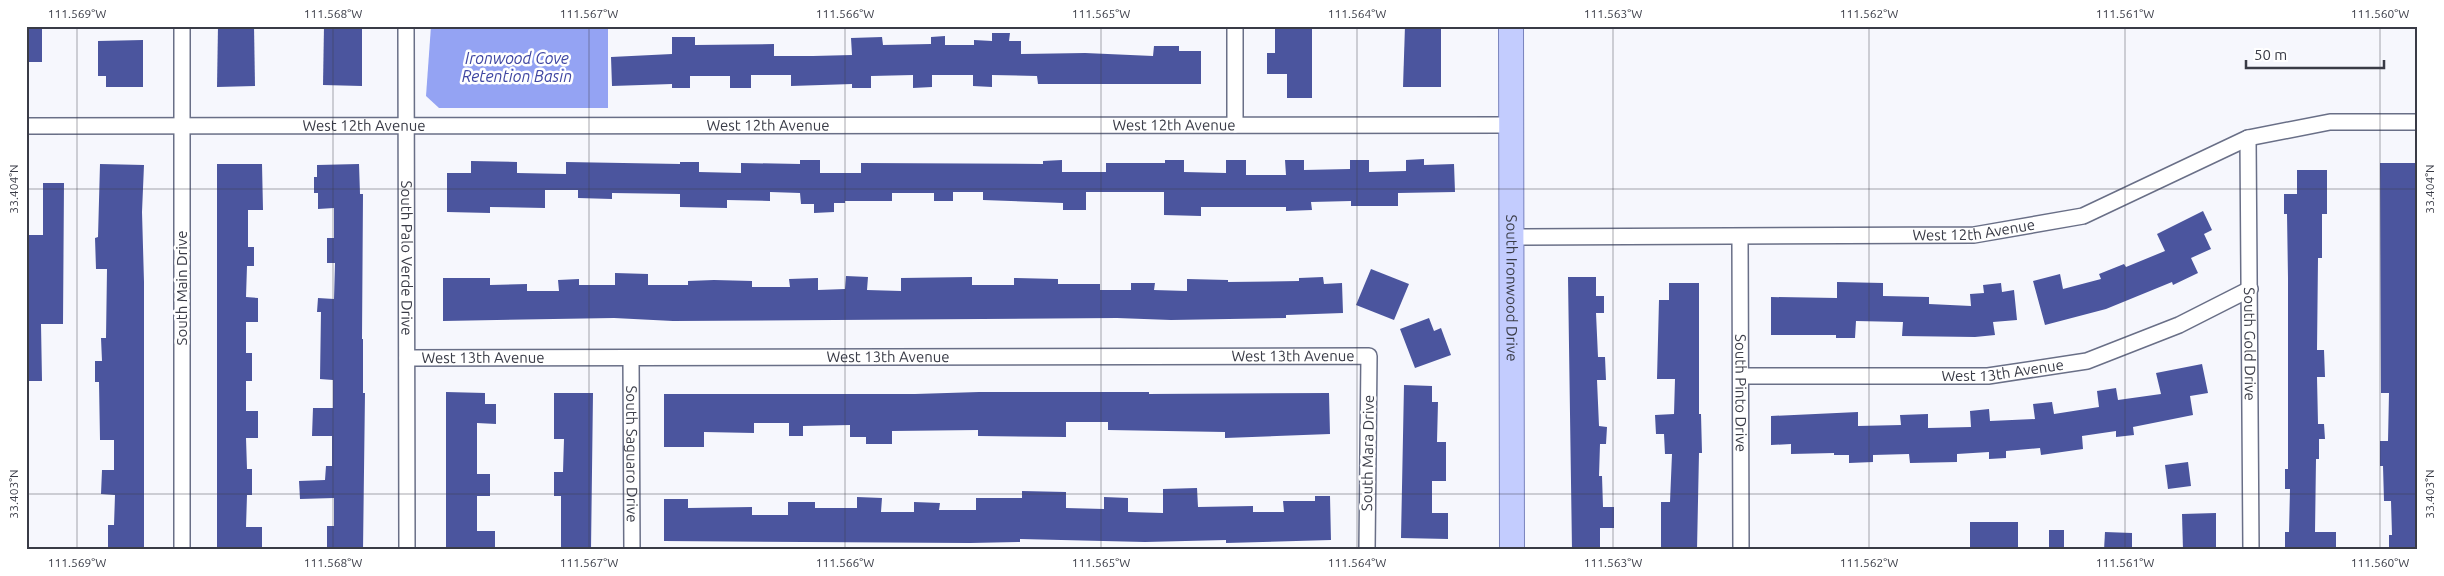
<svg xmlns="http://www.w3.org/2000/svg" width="2444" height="576" font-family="Ubuntu,sans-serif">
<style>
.water{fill:#94a3f3}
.building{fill:#4b559e}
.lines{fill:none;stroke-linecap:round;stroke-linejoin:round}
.minor-casing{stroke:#696f87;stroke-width:18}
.primary-casing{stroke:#7983bd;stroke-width:26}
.minor{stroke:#fff;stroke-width:15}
.primary{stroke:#c3ccfe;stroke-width:24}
.ticks{fill:none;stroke:#393b46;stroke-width:1;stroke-opacity:0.45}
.labels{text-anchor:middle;stroke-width:5;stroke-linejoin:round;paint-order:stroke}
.street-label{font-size:15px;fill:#393b46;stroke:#fff}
.water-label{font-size:16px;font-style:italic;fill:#3f46a2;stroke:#fff}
.neatline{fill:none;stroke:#393b46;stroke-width:2}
.ticks-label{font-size:12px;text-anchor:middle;fill:#393b46}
</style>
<rect width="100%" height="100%" fill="#f6f7fd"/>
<path class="water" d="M431,26H608V108H439L426,96Z"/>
<g class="building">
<rect x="26" y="26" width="16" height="36"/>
<path d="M218,26H254L255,86L217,87Z"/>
<path d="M324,26H362V86L323,85Z"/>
<path d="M1275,26H1312V98H1287V74H1267V53H1275Z"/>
<path d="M1405,26H1441V87H1403Z"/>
<path d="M992,33H1010L1009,41H1021V54L1085,53L1153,56L1154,46H1179V51H1201V84H1038L1037,76L992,75V87L973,86V75H932V87L913,88V75L871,76V88H852V84L791,86V75H751V88H730V76H690V88H672V84L612,86L611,57L672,54V37H695V45L774,44V56H813L852,55L851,38L882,37L883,45L931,44V37L945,36V45H974V40L992,41Z"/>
<path d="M143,40V87H106V76H98V41Z"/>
<path d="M1424,159V165L1454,164L1455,192L1398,193V206H1351V201L1311,202L1312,210L1286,211V207H1201V216L1164,215V192H1086V210H1063V203L983,200V192H953V201H934V193H892V201H845V203H834V212L814,213V204H801L800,193L770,192V201L727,200V208L680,207V194L612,193V199L578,198V190H545V208L490,207V213L447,212V173H471V161L517,162V173L566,174V162L680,164V162H699V172L741,173V163L800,164V160H820V173H861V163L1043,164V161L1062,160V172H1106V163H1165V160H1184V172L1226,173V160H1246V175H1286L1285,160H1304V170L1350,169V160H1369V172L1406,171V160Z"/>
<path d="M2380,163H2418V550H2389V535H2392L2391,501H2384L2383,466H2380V441H2388L2389,393H2381Z"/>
<path d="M100,164L144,165L142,212L144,282V550H108V525H114L115,495L101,494L102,470H114V440H100L99,382H95V361H102L101,338H106L107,269H96L95,238L98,237Z"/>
<path d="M217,164H262L263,210H248V247H254V266H247L246,297L258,298V322H246V353H252V381H246V411H258V438H246L247,469H252V495H247L246,527H262V550H217Z"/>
<path d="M359,164L360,194H363L362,339H363V393H365L363,550H327V526H334V498L300,499L299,481L325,480L326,466H332V436H312L313,408H333V380L320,379L321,312H317L318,298L334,299L335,263H327V238H334V208L318,209V193H314V177H317V165Z"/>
<path d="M2297,170H2327V214H2322V258H2318L2317,350H2324L2325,377H2317L2318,424H2324L2325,439H2319V459H2316L2315,532H2336V550H2285V532H2289L2290,489H2285V469H2288V278L2287,214H2284V194H2297Z"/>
<path d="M43,183H64L63,324H41L42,381H26V235H43Z"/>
<path d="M2203,211L2212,230L2204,234L2211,249L2191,258L2198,273L2173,285L2172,282L2106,309L2045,325L2033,281L2060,274L2063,289L2101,279L2099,274L2124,264L2126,267L2165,251L2157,234Z"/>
<path d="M1371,269L1409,284L1394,320L1356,305Z"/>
<path d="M615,273L648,274V285H688V281L714,280L752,281V287H790L789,279L818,278V290L845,289L846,276L868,277L867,290L901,291V278L972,277V285H1014V278L1058,279V284H1100V290H1131V283H1155L1154,290L1187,291V279L1228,280V282L1299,281V278L1323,277L1324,284L1342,283L1343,313L1286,315V318L1171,320L1117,318L673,321L614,318L443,321V278H490V285L527,284V291H559L558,280L579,279V285H615Z"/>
<path d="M1568,277H1596V296H1604V313H1596L1598,357H1605L1606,380H1597L1599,426L1607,427L1606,444H1600L1599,476H1602L1603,507H1614V528H1600V550H1572Z"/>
<path d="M1837,282L1883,283V296L1929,297V304L1971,306L1970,294L1984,293L1983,285L2001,283L2002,292L2014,290L2017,320L1993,322L1995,335L1975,337L1902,336L1903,322L1856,321L1855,338H1836V335H1771V297L1837,298Z"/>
<path d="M1669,283H1699V414H1701L1702,453H1699L1697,550H1661V502H1670L1672,454H1665L1664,434H1656L1655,415L1674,414L1675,379H1657L1659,300H1669Z"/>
<path d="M1429,318L1434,331L1441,328L1451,355L1415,368L1400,329Z"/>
<path d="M2202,364L2208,393L2190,396L2193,415L2133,427L2134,435L2116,437V431L2082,436L2083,449L2041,455L2040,448L2006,451V458L1989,459V452L1957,454V462L1910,463L1909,454L1873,455V462L1849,463V455H1834V453L1791,454V444L1771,445V416L1858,412V426L1901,425L1900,415L1928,414V428L1971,427L1970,411L1989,409L1990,421L2035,419L2033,404L2052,402L2054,414L2099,407L2097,391L2116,388L2118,400L2161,394L2156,373Z"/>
<path d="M1404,385L1432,386V402H1438L1437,442H1446V481H1432V513H1448V539L1401,538Z"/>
<path d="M446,392L485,393V404H496V424L477,423V474H490V496H477V531H495V548L446,550Z"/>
<path d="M979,392H1149V394L1329,393L1330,434L1225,438V432L1108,430V422H1066V437L978,436V430L892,431V444H866V437H850V425L803,426V436H789V423H754V433L704,432V447H664V394H915Z"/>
<path d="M554,393H593L591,550H561V496H554V472H563L564,439H554Z"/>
<path d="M2188,462L2191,486L2168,489L2165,465Z"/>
<path d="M1197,488L1198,507L1253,506V512H1284L1283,501H1315V496H1330L1331,540L1226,543V540L1145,542L1020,539V542L970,543L664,541V499H688V508L752,507V515H788V502H815V508H857V497L882,498L881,512H914V502L940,503L939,510H976V498H1022V491L1066,492V508L1104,509V497L1128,498V512L1163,513V489Z"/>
<path d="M2216,513V550H2183L2182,514Z"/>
<rect x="1970" y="522" width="48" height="28"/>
<rect x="2049" y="530" width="15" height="20"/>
<path d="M2105,532L2132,533V550H2104Z"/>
</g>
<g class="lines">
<g class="minor-casing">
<g id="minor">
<path d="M182,26V550"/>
<path id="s1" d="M406,26L407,550"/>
<path d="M1235,26V125"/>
<path id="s2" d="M26,126L1511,125"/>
<path id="s3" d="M2248,138L2251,550"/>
<path id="s4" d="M1512,237L1974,235L2083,216L2248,138L2330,122H2418"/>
<path id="s5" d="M1740,237L1741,550"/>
<path id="s6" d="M407,358L1369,356L1367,550"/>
<path id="s7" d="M631,358L632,550"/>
<path id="s8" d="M1741,376H1988L2087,361L2179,325L2250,289"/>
</g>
</g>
<g class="primary-casing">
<g id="primary">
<path id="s9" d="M1511,26L1512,550"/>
</g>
</g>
<use href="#minor" class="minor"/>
<use href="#primary" class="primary"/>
</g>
<path class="ticks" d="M77,26V550M333,26V550M589,26V550M845,26V550M1101,26V550M1357,26V550M1613,26V550M1869,26V550M2125,26V550M2380,26V550M26,189H2418M26,494H2418"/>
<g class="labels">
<g class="street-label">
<text dy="5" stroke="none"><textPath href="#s2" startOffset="742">West 12th Avenue</textPath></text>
<text dy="5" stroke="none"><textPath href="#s2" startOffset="1148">West 12th Avenue</textPath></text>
<text dy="5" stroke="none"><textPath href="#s2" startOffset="338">West 12th Avenue</textPath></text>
<text dy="5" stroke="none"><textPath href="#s4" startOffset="462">West 12th Avenue</textPath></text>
<text dy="5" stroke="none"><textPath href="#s1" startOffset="232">South Palo Verde Drive</textPath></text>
<text transform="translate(182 288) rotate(-90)" y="5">South Main Drive</text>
<text dy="5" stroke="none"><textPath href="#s9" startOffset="262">South Ironwood Drive</textPath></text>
<text dy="5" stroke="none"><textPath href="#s3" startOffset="206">South Gold Drive</textPath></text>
<text dy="5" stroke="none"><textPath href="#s6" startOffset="886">West 13th Avenue</textPath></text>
<text dy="5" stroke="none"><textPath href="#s6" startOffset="76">West 13th Avenue</textPath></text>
<text dy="5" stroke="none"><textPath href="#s6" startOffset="481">West 13th Avenue</textPath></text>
<text dy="5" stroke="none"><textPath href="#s8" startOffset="262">West 13th Avenue</textPath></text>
<text dy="5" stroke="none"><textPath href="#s5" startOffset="156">South Pinto Drive</textPath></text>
<text transform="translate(1368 453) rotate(-89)" y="5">South Mara Drive</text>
<text dy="5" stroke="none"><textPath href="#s7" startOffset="96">South Saguaro Drive</textPath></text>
</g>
<g class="water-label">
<text x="517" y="64">Ironwood Cove<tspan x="517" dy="18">Retention Basin</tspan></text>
</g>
</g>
<rect width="2444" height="576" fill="none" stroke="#ffffff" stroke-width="55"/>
<path d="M2246 60v8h138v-8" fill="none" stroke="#393b46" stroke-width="2.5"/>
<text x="2254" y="60" font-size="15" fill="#393b46" stroke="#ffffff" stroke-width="4" paint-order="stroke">50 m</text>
<rect x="28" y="28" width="2388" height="520" class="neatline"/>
<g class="ticks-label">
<text x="77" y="18">111.569°W</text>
<text x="333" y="18">111.568°W</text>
<text x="589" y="18">111.567°W</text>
<text x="845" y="18">111.566°W</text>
<text x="1101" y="18">111.565°W</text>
<text x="1357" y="18">111.564°W</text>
<text x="1613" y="18">111.563°W</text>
<text x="1869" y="18">111.562°W</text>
<text x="2125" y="18">111.561°W</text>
<text x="2380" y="18">111.560°W</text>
<text transform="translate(14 189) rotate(-90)" y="4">33.404°N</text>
<text transform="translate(2430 189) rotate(-90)" y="4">33.404°N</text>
<text transform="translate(14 494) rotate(-90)" y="4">33.403°N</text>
<text transform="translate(2430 494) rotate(-90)" y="4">33.403°N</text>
<text x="77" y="567">111.569°W</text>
<text x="333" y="567">111.568°W</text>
<text x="589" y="567">111.567°W</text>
<text x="845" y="567">111.566°W</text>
<text x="1101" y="567">111.565°W</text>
<text x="1357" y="567">111.564°W</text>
<text x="1613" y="567">111.563°W</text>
<text x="1869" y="567">111.562°W</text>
<text x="2125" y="567">111.561°W</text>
<text x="2380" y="567">111.560°W</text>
</g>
</svg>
